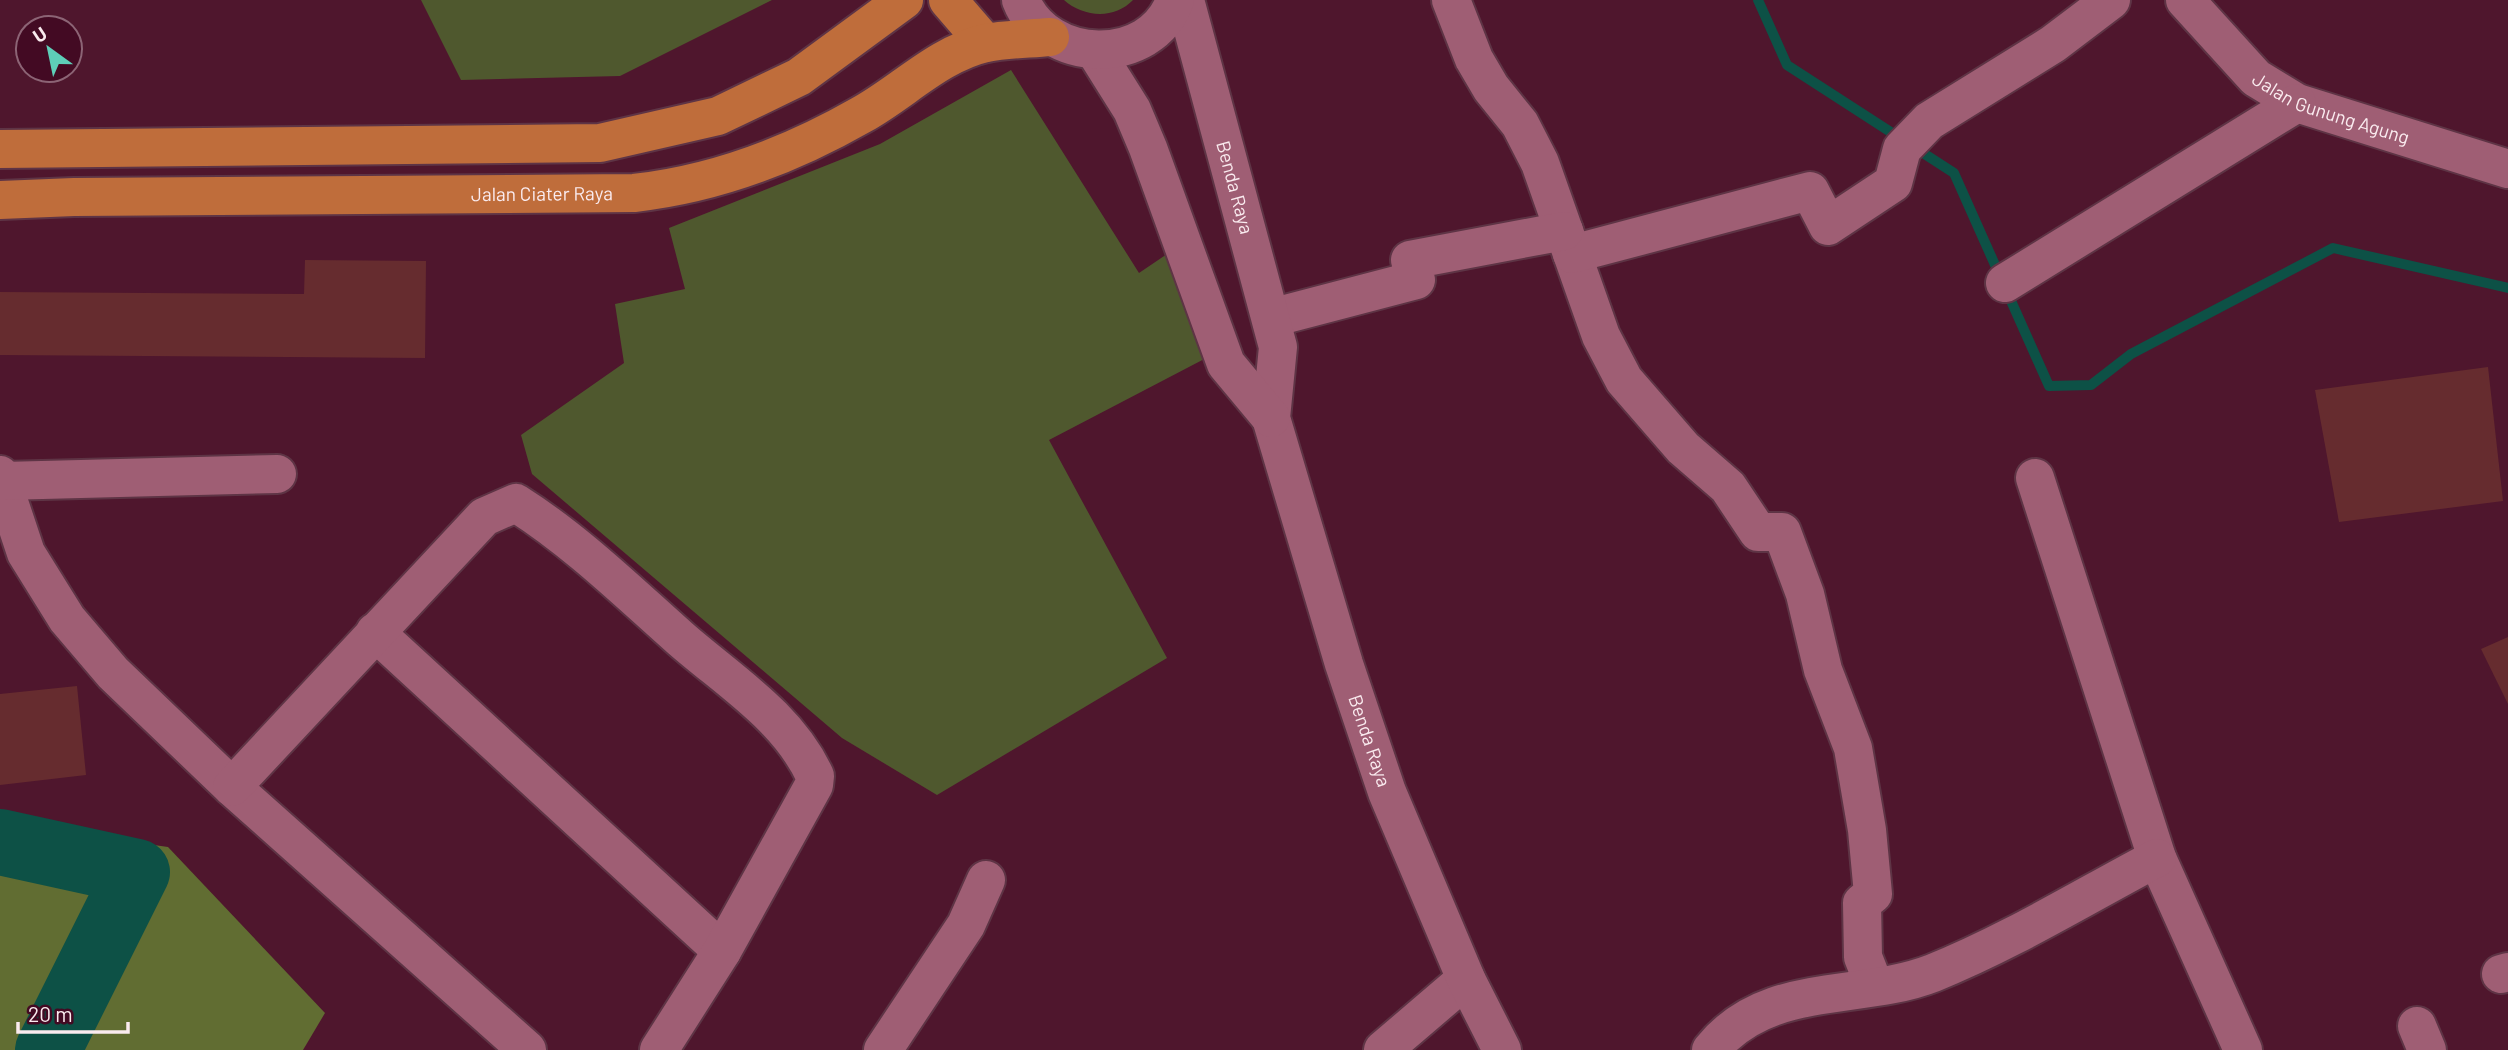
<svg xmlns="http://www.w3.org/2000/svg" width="2508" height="1050" font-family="Barlow,sans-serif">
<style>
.green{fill:#4f582e}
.forest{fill:#616d32}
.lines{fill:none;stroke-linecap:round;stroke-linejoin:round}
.stream{stroke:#0d5146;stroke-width:10}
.river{stroke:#0d5146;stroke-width:66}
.building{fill:#662c2f}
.minor-casing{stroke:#5e3445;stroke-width:42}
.tertiary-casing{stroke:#5e3445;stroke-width:42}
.secondary-casing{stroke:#5e3445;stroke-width:42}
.primary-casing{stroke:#5e3445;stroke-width:42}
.minor{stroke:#9f5e74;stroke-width:38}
.tertiary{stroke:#9f5e74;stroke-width:38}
.secondary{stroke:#9f5e74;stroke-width:38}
.primary{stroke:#bf6d3b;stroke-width:38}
.labels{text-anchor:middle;stroke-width:6;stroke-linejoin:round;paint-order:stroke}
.street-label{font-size:19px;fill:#faebef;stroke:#430a23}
</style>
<rect width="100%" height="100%" fill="#4f162d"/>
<g class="green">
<path d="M421,0H772L620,76L461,80Z"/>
<path d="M1064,0H1133C1114,20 1083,17 1064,0Z"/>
<path d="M1011,70L1139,273L1173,250L1210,356L1049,440L1167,658L937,795L842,738L532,474L521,435L624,363L615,304L685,289L669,228L880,144Z"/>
</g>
<path class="forest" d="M0,823L168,847L325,1013L303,1050H0Z"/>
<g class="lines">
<path class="stream" d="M1758,0L1787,65L1954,173L2049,386L2091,385L2131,354L2333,248L2508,288"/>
<path class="river" d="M0,842L137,872L48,1050"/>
</g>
<g class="building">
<path d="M305,260L426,261L425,358L0,355V292L304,294Z"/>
<path d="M2488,367L2503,501L2339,522L2315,390Z"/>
<path d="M2508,637V704L2481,649Z"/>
<path d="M77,686L86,775L0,785V694Z"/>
</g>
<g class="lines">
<g class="minor-casing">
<g id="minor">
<path d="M1451,0L1474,59L1491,88L1520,124L1540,163L1601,336L1624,380L1683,448L1728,487L1758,532H1782L1805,594L1823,670L1853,748L1867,830L1873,894L1862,903L1863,957L1874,985"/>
<path id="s1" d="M2185,0L2256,78L2297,103L2508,169"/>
<path d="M1572,254L1810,191L1828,226L1893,183L1902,149L1929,121L2053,44L2111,0"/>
<path d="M2005,283L2297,103"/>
<path d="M1271,318L1416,280L1410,260L1564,231"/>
<path d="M0,475L26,553L67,619L113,673L232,787L527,1050"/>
<path d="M2035,478L2157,858L2243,1050"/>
<path d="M3,481L277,474"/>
<path d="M375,632L722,951"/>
<path d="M232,787L484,517L516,503C576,541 628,592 681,639C729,681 788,717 815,776L814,785L722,951L659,1050"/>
<path d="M2501,974L2508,972"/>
<path d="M2417,1026L2427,1050"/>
<path d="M883,1050L966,925L986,880"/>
<path d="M1383,1050L1466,979"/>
<path d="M1711,1050C1767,980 1859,1002 1933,973C2010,942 2083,897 2157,858"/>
</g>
</g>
<g class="tertiary-casing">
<g id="tertiary">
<path id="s2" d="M1185,0L1278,347L1271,418L1344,664L1387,792L1466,979L1502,1050"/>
<path d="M1095,51L1132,110L1148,148L1226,364L1271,418"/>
</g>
</g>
<g class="secondary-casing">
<path id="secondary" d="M1021,0C1046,64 1151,68 1175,0"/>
</g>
<g class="primary-casing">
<g id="primary">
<path d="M948,0L985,43"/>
<path d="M0,149L600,143L718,116L799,77L904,0"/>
<path id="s3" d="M0,200L74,197L634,193C715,184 791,155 861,115C903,92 938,54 986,43C1007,39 1029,39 1050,37"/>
</g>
</g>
<use href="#minor" class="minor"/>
<use href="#tertiary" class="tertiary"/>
<use href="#secondary" class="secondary"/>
<use href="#primary" class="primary"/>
</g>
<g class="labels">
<g class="street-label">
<text dy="7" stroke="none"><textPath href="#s1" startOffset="187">Jalan Gunung Agung</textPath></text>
<text dy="7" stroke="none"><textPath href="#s2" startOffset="194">Benda Raya</textPath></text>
<text dy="7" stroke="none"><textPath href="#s3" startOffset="542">Jalan Ciater Raya</textPath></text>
<text dy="7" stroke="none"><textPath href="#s2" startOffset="768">Benda Raya</textPath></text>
</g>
</g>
<g transform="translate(49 49) rotate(327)"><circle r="33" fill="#430a23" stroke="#8c6475" stroke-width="2"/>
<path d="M0-5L12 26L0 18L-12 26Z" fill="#5eceb8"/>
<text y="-10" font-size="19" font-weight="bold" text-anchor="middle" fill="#faebef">U</text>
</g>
<path d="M18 1022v10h110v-10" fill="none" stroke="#faebef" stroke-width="3.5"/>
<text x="28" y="1022" font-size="21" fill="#faebef" stroke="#430a23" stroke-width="5" paint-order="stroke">20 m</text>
</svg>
